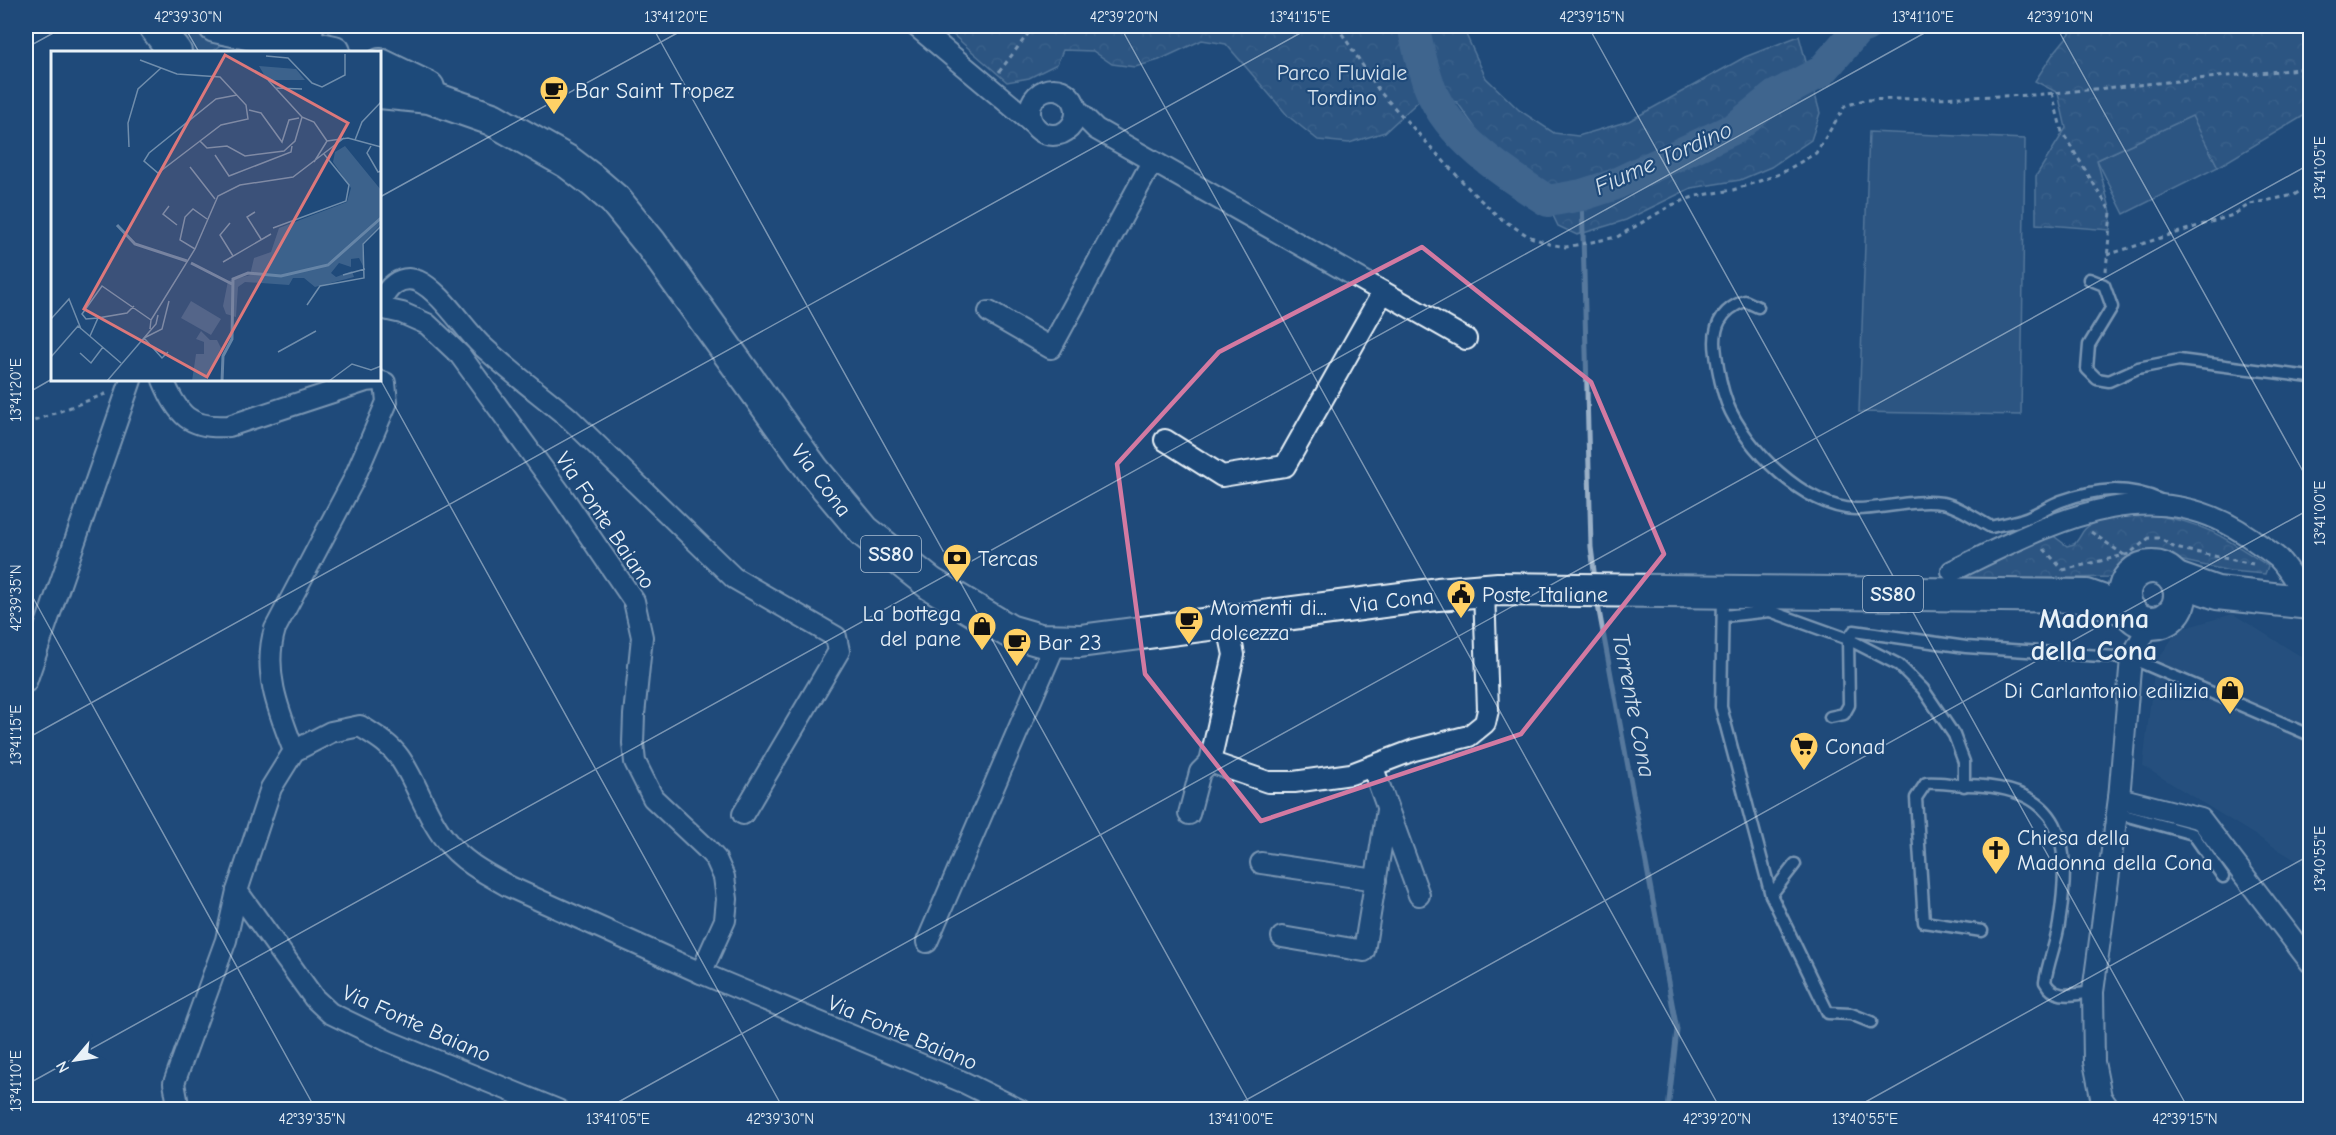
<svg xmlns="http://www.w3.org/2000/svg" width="2336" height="1135" font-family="'Comic Neue',sans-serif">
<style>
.built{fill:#2e5683}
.green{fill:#3c628c;stroke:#92aac2;stroke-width:1.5}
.park{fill:url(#park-crowns);stroke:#92aac2;stroke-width:1.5}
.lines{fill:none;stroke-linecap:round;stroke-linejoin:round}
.stream{stroke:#9ab0c7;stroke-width:5}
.river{stroke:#6685a7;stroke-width:32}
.lane-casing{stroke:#e8f1f8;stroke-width:15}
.street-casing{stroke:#e8f1f8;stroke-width:24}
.primary-casing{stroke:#e8f1f8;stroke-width:36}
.path{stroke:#e8f1f8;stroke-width:3;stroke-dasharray:4.5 4.5;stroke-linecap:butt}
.lane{stroke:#1f4a7a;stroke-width:10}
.street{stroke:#1f4a7a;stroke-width:20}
.primary{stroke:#1f4a7a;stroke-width:32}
.marked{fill:none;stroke:#d37aa2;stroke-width:4.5;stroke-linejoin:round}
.ticks{fill:none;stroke:#e8f1f8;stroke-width:1.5;stroke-opacity:0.45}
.labels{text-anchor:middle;stroke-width:4.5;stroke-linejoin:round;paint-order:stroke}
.shield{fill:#1f4a7a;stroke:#acbfd2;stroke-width:1.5}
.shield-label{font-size:21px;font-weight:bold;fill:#e8f1f8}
.park-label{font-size:22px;fill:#d7e3ed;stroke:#1f4a7a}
.poi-label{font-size:22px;fill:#e8f1f8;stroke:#1f4a7a;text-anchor:start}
.street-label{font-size:22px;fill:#e8f1f8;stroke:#1f4a7a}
.water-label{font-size:24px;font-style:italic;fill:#d4e1ec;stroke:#1f4a7a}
.district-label{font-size:28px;font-weight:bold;fill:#e8f1f8;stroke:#1f4a7a}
.inset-river{fill:none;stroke:#6685a7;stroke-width:3}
.inset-road{fill:none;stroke:#6f8dac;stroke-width:1.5}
.view{fill:#dd787b;fill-opacity:0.15;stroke:#dd787b;stroke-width:3}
.inset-edge{fill:none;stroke:#e8f1f8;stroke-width:3}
.neatline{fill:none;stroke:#e8f1f8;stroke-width:2}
.ticks-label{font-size:15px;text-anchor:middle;fill:#e8f1f8}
</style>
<defs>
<pattern id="park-crowns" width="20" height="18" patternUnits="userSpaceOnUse" patternTransform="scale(1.5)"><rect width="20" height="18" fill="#3c628c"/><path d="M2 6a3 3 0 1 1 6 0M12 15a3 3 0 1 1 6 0" fill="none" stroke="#58799d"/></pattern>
</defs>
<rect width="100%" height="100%" fill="#1f4a7a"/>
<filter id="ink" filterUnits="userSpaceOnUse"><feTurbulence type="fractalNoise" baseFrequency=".0167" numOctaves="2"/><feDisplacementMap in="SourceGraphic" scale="12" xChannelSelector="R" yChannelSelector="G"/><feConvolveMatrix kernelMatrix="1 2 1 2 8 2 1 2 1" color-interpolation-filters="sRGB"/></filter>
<g filter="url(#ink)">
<path class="built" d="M2233,614L2310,662V869L2143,766L2155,664L2178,630Z"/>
<g class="green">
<path d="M168,26H197L224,43L212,52H189Z"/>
<path d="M2193,115L2218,167L2124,214L2097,160Z"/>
<path d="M1869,132L2025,139L2021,415L1859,412Z"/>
</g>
<g class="park">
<path d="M943,26H1462L1486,78L1519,110L1554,133L1578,136L1629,121L1745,57L1799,36L1820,113L1811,140L1771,167L1740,180L1691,188L1626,220L1577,235L1558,226L1535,178L1483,139L1457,102L1423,97L1385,132L1349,143L1318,140L1288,116L1226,44L1202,40L1159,60L1135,67L1112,64L1093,51L1063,50L1057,64L1029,78L1007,82Z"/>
<path d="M2076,26H2310V112L2218,167L2192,116L2097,160L2111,212L2110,230L2036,224V176L2066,128L2058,93L2035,81L2053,54Z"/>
<path d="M2151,515C2202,521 2226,538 2268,566L2265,574L2230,571L2151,554L2133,559L2112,577L1979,580L1959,574L2051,534L2067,546L2074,544C2079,540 2081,533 2085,529C2100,514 2131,516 2151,515Z"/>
</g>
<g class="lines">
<g class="stream">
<path d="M1582,195L1591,547L1595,579"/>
<path d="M1597,600L1677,1030L1668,1110"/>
</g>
<path class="river" d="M1413,26C1418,46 1422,68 1430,88C1448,137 1505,174 1548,201L1582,195L1613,185L1735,128L1775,96L1821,72L1858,29L1866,26"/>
<g class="lane-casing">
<g id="lane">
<path d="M2089,279L2104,285L2112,307L2089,345L2087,369L2097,379L2109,381L2138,368L2179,360L2310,377"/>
<path d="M1758,307L1745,301C1720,310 1712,328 1716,354C1718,371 1721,387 1727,403C1745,448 1805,508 1856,509C1884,509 1913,499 1942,503C1958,505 1977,520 1991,527C2002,524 2013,523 2023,519C2036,515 2048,506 2061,501C2097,488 2127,485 2163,501"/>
<path d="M1723,595L1721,707L1771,895L1795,864"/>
<path d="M1766,596L1770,611L1848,639L1854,631L1966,647L2131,658L2310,735"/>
<path d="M1724,616L1770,611"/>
<path d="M1830,717L1844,714L1849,705L1848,639L1899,665L1923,689L1954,735L1964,762V786"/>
<path d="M2117,813L2193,834L2223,877"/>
<path d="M1771,895L1828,1013L1851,1014L1871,1022"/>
<path d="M1982,931L1924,922L1916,798L1926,783C1940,782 1953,785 1967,785C2065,787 2072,841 2059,924C2056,944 2048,962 2045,982C2055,1001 2074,994 2093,992"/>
</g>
</g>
<g class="street-casing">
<g id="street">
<path d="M916,26L1032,123"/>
<path d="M310,49L313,26"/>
<circle cx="1053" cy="112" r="23"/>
<path d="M1077,110L1096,129L1466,339"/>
<path d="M380,304C386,288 400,274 418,281C439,290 463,327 480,344C509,371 539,393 569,418L734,578L836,637L839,651L743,814"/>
<path d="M989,312L1051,348L1152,162"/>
<path d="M163,380C178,415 189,429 229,426L366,381L376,380L385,383L387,402L353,481L275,629C262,671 279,712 294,751"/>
<path d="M1165,440L1222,476L1285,466L1383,292"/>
<path d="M1952,571C2050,524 2150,466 2252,539C2260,545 2270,551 2278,558C2290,570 2299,589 2309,603"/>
<path d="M1227,621L1234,655L1210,762L1268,782H1294L1351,774L1414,750L1469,736L1485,723L1488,710L1484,590"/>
<path d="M26,682L131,380"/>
<path d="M1373,768L1419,895"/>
<path d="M2119,798L2201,819L2310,962"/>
<path d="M1189,814L1200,772L1210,762"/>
<path d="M1261,863L1376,880"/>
<path d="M237,891L314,998L330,1013L388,1041L558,1110"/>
<path d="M1282,937L1364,951L1387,810"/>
<path d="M927,942L1056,642"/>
<path d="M701,973L963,1082L1020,1110"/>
<path d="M179,1110L174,1083L226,940L237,891L271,788L294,751L331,732L360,726C374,735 389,743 399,757C417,782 425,814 444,838C461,861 486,874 510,887L701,973L725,920L727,899L724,877L716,859L706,848L653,798L635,762L633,743L634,715L642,637L634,601L561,494L460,355L427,324L402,313L380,308"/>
<path d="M2110,1110L2101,1097L2094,1062L2093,992L2119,798L2131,658L2150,623"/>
</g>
</g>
<g class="primary-casing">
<g id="primary">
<path d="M155,26L175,52"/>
<path d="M215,26L334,52"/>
<path d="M380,65L428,88"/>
<path d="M380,92L429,97L492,119L568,162L593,181L615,200L651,244L813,470L864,531L931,584L1009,631L1040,640L1080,641L1438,594L1498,589L2087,596L2130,611"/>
<circle cx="2152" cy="595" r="28"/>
<path d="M2174,578L2217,593L2310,603"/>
</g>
</g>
<g class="path">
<path d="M1337,26L1380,92L1473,193L1500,218L1528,236L1549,244L1566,247L1617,237L1672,205L1696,196L1733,190L1780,174L1816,153L1845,106L1864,100L2034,95L2310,68"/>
<path d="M999,72L1034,26"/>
<path d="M2052,93L2062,132L2111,212L2106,271"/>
<path d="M2107,255L2233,215L2250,204L2294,195L2310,185"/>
<path d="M26,424L108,393"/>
<path d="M2091,532L2124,555"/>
<path d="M2044,549L2063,570"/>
<path d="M2063,570L2129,554L2149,538H2159L2175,548L2253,564"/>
</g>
<use href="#lane" class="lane"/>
<use href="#street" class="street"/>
<use href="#primary" class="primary"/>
</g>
</g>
<path d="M0 0H2336V1135H0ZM1422,247L1591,382L1664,554L1521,734L1261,821L1145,674L1117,464L1219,352Z" fill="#1f4a7a" fill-opacity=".55" fill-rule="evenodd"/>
<path class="marked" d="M1422,247L1591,382L1664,554L1521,734L1261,821L1145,674L1117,464L1219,352Z"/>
<path class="ticks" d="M184,26L199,52M652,26L1253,1110M1120,26L1721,1110M1588,26L2189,1110M2056,26L2310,484M26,48L66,26M380,197L690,26M380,379L784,1110M26,394L52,379M26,585L316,1110M26,739L1313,26M26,1085L1937,26M604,1110L2310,164M1228,1110L2310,509M1851,1110L2310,855"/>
<defs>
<g id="cafe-pin" transform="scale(1.5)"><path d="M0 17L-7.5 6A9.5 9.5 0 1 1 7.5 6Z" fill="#ffd166" stroke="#1f4a7a"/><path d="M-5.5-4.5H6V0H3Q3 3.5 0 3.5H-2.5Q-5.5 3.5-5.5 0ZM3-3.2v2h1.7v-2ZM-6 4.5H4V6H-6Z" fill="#111"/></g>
<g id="bank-pin" transform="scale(1.5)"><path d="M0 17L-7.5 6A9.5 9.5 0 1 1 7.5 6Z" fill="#ffd166" stroke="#1f4a7a"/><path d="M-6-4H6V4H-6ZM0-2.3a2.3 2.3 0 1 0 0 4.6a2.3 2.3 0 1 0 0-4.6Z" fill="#111"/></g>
<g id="civic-pin" transform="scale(1.5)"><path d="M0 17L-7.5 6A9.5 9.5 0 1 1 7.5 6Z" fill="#ffd166" stroke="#1f4a7a"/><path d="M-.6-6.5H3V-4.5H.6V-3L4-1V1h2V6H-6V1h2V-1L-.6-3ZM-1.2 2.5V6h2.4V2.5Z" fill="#111"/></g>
<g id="shop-pin" transform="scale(1.5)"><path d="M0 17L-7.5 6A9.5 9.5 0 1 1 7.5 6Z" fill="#ffd166" stroke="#1f4a7a"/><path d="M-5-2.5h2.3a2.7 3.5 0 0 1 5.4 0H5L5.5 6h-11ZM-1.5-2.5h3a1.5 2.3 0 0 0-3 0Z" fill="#111"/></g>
<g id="supermarket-pin" transform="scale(1.5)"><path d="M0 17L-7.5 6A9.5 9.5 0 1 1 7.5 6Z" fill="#ffd166" stroke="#1f4a7a"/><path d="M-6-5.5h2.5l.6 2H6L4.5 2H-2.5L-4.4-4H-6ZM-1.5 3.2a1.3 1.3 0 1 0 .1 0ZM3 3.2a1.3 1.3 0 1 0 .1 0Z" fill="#111"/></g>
<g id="church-pin" transform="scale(1.5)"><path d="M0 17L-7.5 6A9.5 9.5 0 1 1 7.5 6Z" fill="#ffd166" stroke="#1f4a7a"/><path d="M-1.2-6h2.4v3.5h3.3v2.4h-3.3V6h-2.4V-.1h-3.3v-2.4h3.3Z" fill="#111"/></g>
</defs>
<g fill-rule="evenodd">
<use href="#cafe-pin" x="554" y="90"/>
<use href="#bank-pin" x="957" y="558"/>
<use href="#civic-pin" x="1461" y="594"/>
<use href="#cafe-pin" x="1189" y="620"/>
<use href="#shop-pin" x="982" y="626"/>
<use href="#cafe-pin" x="1017" y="642"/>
<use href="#shop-pin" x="2230" y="690"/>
<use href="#supermarket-pin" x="1804" y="746"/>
<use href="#church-pin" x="1996" y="850"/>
</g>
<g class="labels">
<g class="shield">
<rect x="861" y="536" width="60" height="36" rx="4.5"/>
<rect x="1863" y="576" width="60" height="36" rx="4.5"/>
</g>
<g class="shield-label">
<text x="891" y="561">SS80</text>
<text x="1893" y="601">SS80</text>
</g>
<g class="park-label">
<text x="1342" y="80">Parco Fluviale<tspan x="1342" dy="25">Tordino</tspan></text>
</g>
<g class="poi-label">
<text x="575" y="98">Bar Saint Tropez</text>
<text x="978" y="566">Tercas</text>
<text x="1482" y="602">Poste Italiane</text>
<text x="1210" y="615">Momenti di...<tspan x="1210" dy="25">dolcezza</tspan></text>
<text x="961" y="621" text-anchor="end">La bottega<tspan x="961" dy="25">del pane</tspan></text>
<text x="1038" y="650">Bar 23</text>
<text x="2209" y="698" text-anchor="end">Di Carlantonio edilizia</text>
<text x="1825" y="754">Conad</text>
<text x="2017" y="845">Chiesa della<tspan x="2017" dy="25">Madonna della Cona</tspan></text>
</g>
<g class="street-label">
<text transform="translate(822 480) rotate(53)" y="8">Via Cona</text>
<text transform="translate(606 520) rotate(56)" y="8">Via Fonte Baiano</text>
<text transform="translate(1392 600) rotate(-7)" y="8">Via Cona</text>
<text transform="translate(417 1023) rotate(24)" y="8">Via Fonte Baiano</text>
<text transform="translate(903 1032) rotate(23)" y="8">Via Fonte Baiano</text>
</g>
<g class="water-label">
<text transform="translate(1663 158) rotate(-24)" y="8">Fiume Tordino</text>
<text transform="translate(1634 705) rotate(79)" y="8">Torrente Cona</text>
</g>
<g class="district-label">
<text x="2094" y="628">Madonna<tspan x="2094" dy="32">della Cona</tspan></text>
</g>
</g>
<g transform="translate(51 51)">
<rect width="330" height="330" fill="#1f4a7a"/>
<path d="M140,250L170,268L160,284L130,267Z" fill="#3c628c"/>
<path d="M208,15L245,18L254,29H216ZM294,95L330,139V173L311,193L313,217L308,207L300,208V216L288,212L280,222L285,226L301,220L303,226L264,236L253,227H242L238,234L194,231L187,236L185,266L175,263L172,255L177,230L199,224L203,207L220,201L228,177L296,151L300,137L282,111L284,101ZM150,280L159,289H166L170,297L154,330H141L145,303H153V291L145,288Z" fill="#3c628c"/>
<path class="inset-river" d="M66,174L84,193L136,210M140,212L181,233M171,330L172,305L181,288L182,228L197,222L230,225L277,214L330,167"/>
<path class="inset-road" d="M258,0H306M215,5L237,7L261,32L271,36L294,24V3M89,9L126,23L169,26L195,54L197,68L170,74L149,90L156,97L176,95L194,105L233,100L244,90L251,66L263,71L276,90M217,29L251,66M224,37L251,38M198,59L210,62L231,91L238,69L248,67M304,89L311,71L330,51M149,90L107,122L93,110L98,102L165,48L186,44M276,90L297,87L330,96M320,95L316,102L327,121L330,120M78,96L77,72L87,38L110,17M164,104L178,125L240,101L241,95M263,111L276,90M139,116L164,148M118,155L112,163L126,174M204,161L196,166L210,188M179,172L169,184L182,205M222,177L295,150L298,134L273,103M144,198L129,189L134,166L142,158L156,168M172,211L220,183M292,224L314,218M256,254L269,235L313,227L312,193L330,175M47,267L35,268L31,263L51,235L100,269M0,268L18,248L30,278M99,278L100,269L144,198L167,145L189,134L242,126L293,87M39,285L47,267L76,262L83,255M93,287L111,278L118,250M93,287L111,307L117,301M227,301L265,280M29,302L40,312L52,296M0,306L27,275L70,312M56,330L105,273L107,264M278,330L301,313L320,319L330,315"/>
<path class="view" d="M174,4L297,72L156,326L33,258Z"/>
<rect width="330" height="330" class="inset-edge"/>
</g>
<rect width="2336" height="1135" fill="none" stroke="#1f4a7a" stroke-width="66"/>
<g transform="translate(75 1060) rotate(241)" stroke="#1f4a7a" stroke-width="4.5" paint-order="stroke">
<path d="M0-4.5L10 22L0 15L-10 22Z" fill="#e8f1f8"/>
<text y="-9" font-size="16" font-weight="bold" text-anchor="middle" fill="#e8f1f8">N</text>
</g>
<rect x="33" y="33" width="2270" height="1069" class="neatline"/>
<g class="ticks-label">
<text x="188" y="22">42°39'30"N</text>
<text x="676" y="22">13°41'20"E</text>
<text x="1124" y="22">42°39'20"N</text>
<text x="1300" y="22">13°41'15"E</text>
<text x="1592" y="22">42°39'15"N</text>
<text x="1923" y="22">13°41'10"E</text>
<text x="2060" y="22">42°39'10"N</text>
<text transform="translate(2320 168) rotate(-90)" y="5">13°41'05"E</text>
<text transform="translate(16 390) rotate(-90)" y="5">13°41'20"E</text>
<text transform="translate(2320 513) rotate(-90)" y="5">13°41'00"E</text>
<text transform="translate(16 598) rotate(-90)" y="5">42°39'35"N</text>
<text transform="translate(16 735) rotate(-90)" y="5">13°41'15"E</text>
<text transform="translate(2320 859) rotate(-90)" y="5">13°40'55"E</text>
<text transform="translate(16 1081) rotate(-90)" y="5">13°41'10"E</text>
<text x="312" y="1124">42°39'35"N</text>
<text x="618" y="1124">13°41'05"E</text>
<text x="780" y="1124">42°39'30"N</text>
<text x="1241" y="1124">13°41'00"E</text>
<text x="1717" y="1124">42°39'20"N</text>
<text x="1865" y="1124">13°40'55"E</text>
<text x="2185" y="1124">42°39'15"N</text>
</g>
</svg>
